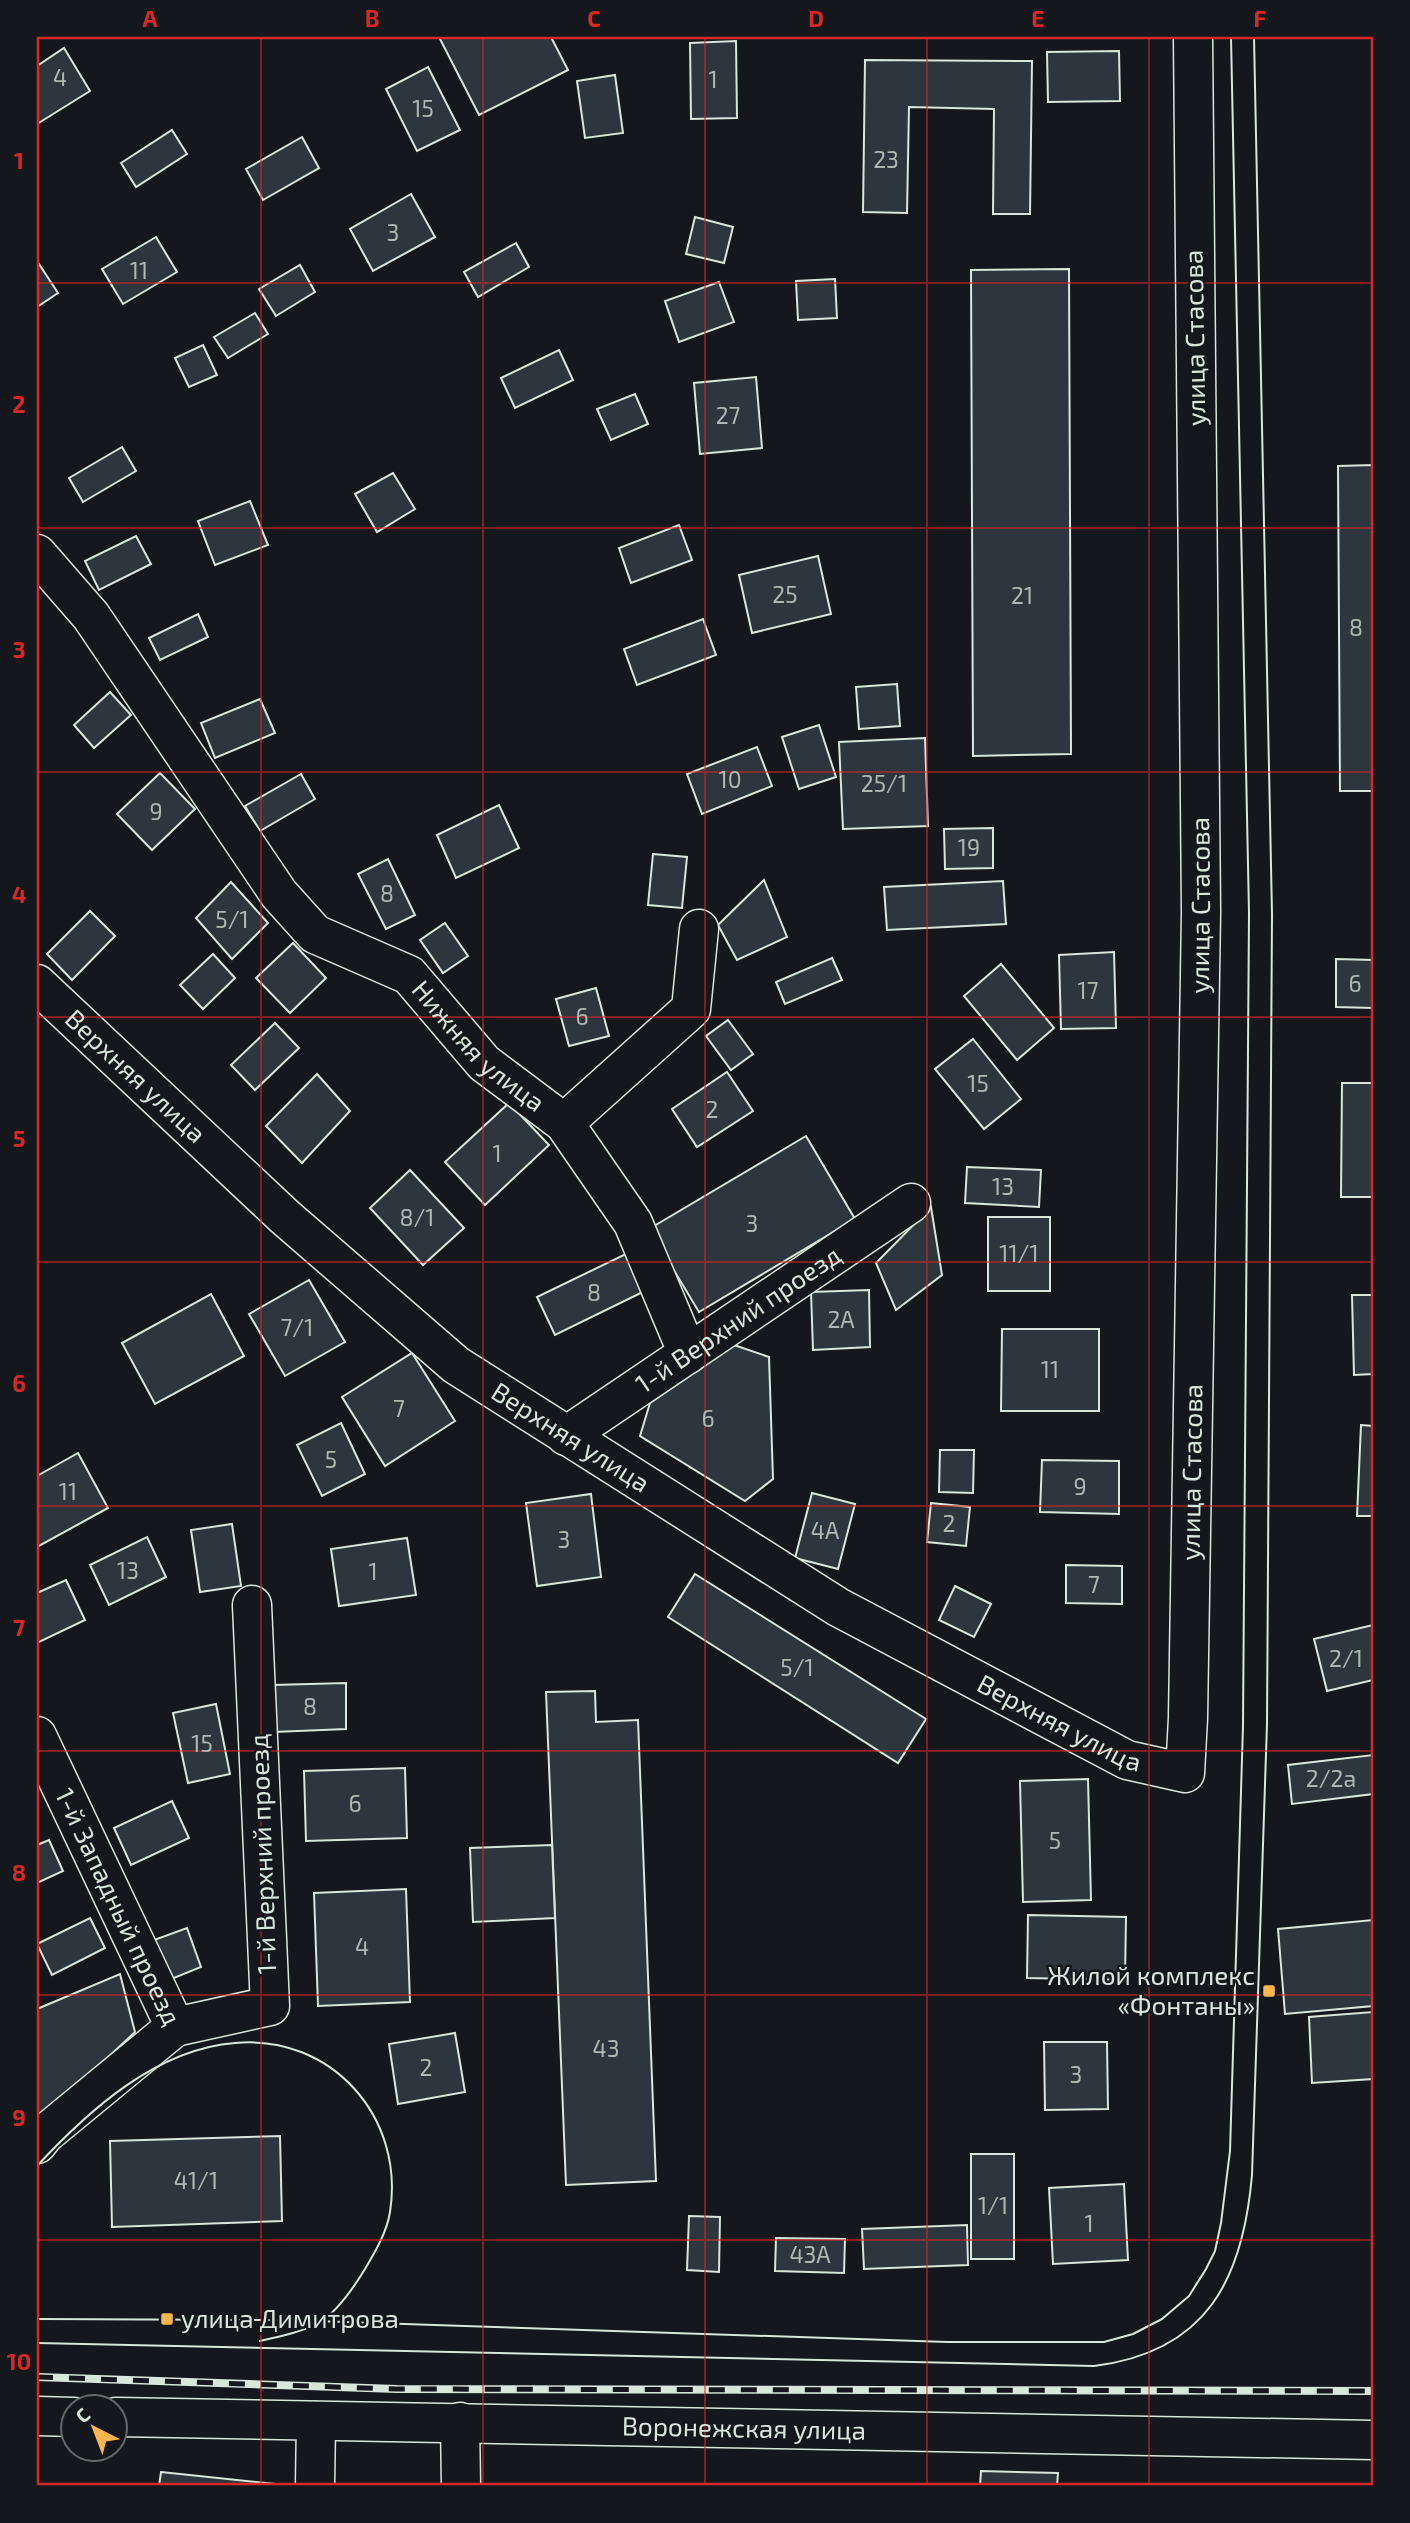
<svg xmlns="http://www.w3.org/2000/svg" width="1410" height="2523" font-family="'Exo 2',sans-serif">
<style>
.building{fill:#2c363c;stroke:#d8e6dc;stroke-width:2}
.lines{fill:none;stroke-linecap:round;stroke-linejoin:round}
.street-casing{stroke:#d8e6dc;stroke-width:41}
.secondary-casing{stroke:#d8e6dc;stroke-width:41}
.street{stroke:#14181c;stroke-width:38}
.secondary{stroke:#14181c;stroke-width:38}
.tram{stroke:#d8e6dc;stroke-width:2}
.rail-casing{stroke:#d8e6dc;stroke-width:8}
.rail{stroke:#14181c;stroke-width:5;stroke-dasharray:16;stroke-linecap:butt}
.grid{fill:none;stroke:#d62828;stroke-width:2;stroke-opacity:0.55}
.poi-dot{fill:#ffb74d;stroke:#14181c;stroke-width:2.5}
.labels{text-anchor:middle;stroke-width:5;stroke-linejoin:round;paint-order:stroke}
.number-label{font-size:23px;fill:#adbab4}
.street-label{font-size:26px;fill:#d8e6dc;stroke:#14181c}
.poi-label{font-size:26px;fill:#d8e6dc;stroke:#14181c;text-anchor:end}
.neatline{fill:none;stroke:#d62828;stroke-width:2.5}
.grid-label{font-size:23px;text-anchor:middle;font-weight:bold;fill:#d62828}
</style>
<rect width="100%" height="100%" fill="#14181c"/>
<g class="building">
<path d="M439,37H551L568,70L479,115Z"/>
<path d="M736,41L737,118L691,119L690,43Z"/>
<path d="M64,48L90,91L37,124V66Z"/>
<path d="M1119,51L1120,101L1048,102L1047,52Z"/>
<path d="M865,60L1032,61L1030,214H993L994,109L909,107L907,213L863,212Z"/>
<path d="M428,67L460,130L417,151L386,89Z"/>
<path d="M615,75L623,133L585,138L577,81Z"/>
<path d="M172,130L187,154L136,187L121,163Z"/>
<path d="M302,137L319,168L263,200L246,169Z"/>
<path d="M411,194L435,237L373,271L350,229Z"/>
<path d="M695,217L733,227L724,263L686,254Z"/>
<path d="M156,237L177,272L123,304L102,269Z"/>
<path d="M516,243L529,267L478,297L464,272Z"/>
<path d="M37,261L58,293L37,307Z"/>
<path d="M300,265L315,292L276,316L259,289Z"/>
<path d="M1069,269L1071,754L973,756L971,270Z"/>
<path d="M835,279L837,318L798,320L796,281Z"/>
<path d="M719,282L734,322L679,342L665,301Z"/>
<path d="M255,313L268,334L228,358L214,337Z"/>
<path d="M203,345L217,375L189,387L175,358Z"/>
<path d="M559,350L573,380L515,408L501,378Z"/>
<path d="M756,377L762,448L700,454L694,383Z"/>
<path d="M635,394L648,424L611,440L597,409Z"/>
<path d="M122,447L136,471L83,502L69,478Z"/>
<path d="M1373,465V791H1340L1338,466Z"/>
<path d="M393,473L415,509L377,532L355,494Z"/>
<path d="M250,501L268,545L215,565L198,521Z"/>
<path d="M679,525L692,560L631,583L619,548Z"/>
<path d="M136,536L151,564L99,590L85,561Z"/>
<path d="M818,556L831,614L752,633L739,575Z"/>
<path d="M198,614L208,637L160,660L149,638Z"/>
<path d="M703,619L716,655L637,685L624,649Z"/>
<path d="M897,684L900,726L859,729L856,687Z"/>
<path d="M110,692L131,715L94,748L74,725Z"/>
<path d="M260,699L275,733L215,758L201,723Z"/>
<path d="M819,725L836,777L799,789L782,737Z"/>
<path d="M925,738L928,826L843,829L839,742Z"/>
<path d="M757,747L772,786L702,814L687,774Z"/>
<path d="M160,773L195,809L152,850L117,814Z"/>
<path d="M301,774L315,799L260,831L245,806Z"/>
<path d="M499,805L519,848L456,878L437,835Z"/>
<path d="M993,828V868L945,869L944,829Z"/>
<path d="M653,854L687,857L682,908L648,905Z"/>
<path d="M388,859L415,915L386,929L358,874Z"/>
<path d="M764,880L787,937L737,960L718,925Z"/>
<path d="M1003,881L1006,924L887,930L884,887Z"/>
<path d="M231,882L268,923L232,959L196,918Z"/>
<path d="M90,911L115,936L72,980L47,954Z"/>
<path d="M445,923L468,956L443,973L420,940Z"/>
<path d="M293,943L326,978L290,1013L256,978Z"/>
<path d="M1114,952L1116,1028L1061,1029L1059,955Z"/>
<path d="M213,954L235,978L203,1009L180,985Z"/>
<path d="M832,958L842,980L785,1004L776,982Z"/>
<path d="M1336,959L1373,960V1008L1336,1007Z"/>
<path d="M1001,964L1054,1028L1017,1060L964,996Z"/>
<path d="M596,988L609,1036L569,1046L556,999Z"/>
<path d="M728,1020L753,1054L731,1070L706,1036Z"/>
<path d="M275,1023L299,1048L255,1090L231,1065Z"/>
<path d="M973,1039L1021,1099L984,1129L935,1069Z"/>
<path d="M727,1072L753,1111L697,1147L672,1109Z"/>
<path d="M317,1074L350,1111L302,1163L266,1126Z"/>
<path d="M1342,1083H1373V1197H1341Z"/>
<path d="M509,1103L549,1145L485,1205L445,1162Z"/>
<path d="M806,1136L855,1219L699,1312L649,1229Z"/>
<path d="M967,1167L1041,1170L1039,1207L965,1203Z"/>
<path d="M410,1170L464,1228L423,1265L370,1208Z"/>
<path d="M931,1207L942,1275L896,1310L876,1263Z"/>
<rect x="988" y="1217" width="62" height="74"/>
<path d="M632,1251L651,1288L555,1335L537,1297Z"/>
<path d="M309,1280L345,1342L285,1376L249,1314Z"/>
<path d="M869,1290L870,1347L813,1350L811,1292Z"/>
<path d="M211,1294L244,1356L155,1404L122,1343Z"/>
<path d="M1352,1295H1373V1374L1354,1375Z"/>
<path d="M1002,1329H1099V1411H1001Z"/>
<path d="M734,1345L769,1357L773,1479L745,1501L640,1436L650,1403Z"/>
<path d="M412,1353L455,1421L385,1466L342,1397Z"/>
<path d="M341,1423L365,1474L322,1496L297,1445Z"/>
<path d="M1361,1425L1373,1426V1516H1357Z"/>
<path d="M940,1450H974L973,1493L939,1492Z"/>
<path d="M78,1453L108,1508L37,1547V1476Z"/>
<path d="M1042,1460L1119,1461V1514L1040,1512Z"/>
<path d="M812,1493L855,1504L838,1569L795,1558Z"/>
<path d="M591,1494L601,1577L537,1586L526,1503Z"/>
<path d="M931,1503L970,1507L966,1546L927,1542Z"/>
<path d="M232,1524L241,1586L200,1592L191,1530Z"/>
<path d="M147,1537L166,1577L109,1605L90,1565Z"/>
<path d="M407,1538L416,1595L339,1606L331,1549Z"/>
<path d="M1066,1565L1122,1566V1604L1066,1603Z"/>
<path d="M695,1574L926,1719L898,1763L668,1617Z"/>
<path d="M66,1580L85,1620L37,1643V1593Z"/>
<path d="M955,1586L991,1604L974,1637L939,1620Z"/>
<path d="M1373,1625V1680L1327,1691L1314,1639Z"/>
<path d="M346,1683V1729L274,1732L273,1685Z"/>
<path d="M595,1691L596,1722L638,1720L656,2181L566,2185L546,1692Z"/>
<path d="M216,1704L230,1774L188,1783L173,1713Z"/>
<path d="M1373,1755V1794L1292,1804L1288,1765Z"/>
<path d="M405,1768L407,1838L306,1841L304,1771Z"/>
<path d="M1088,1779L1091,1900L1023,1902L1020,1781Z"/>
<path d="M172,1801L189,1838L131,1865L114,1828Z"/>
<path d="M49,1840L63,1871L37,1883V1845Z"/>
<path d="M552,1845L555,1918L473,1922L470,1848Z"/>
<path d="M406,1889L410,2002L318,2006L314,1893Z"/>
<path d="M1028,1915L1126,1917L1125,1980L1027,1978Z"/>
<path d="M90,1918L105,1948L52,1975L37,1944Z"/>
<path d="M1373,1920V2006L1285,2014L1278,1929Z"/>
<path d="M187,1928L201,1967L169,1980L154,1940Z"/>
<path d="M120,1974L135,2032L37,2124V2009Z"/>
<path d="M1373,2012V2079L1312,2083L1309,2017Z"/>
<path d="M455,2033L465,2092L398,2104L389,2044Z"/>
<path d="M1044,2042H1107L1108,2109L1045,2110Z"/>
<path d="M280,2136L282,2221L112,2227L110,2141Z"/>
<rect x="971" y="2154" width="43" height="105"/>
<path d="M1124,2184L1128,2260L1053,2264L1049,2188Z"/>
<path d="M689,2216L720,2217L719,2272L687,2270Z"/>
<path d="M967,2225L968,2265L864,2269L862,2229Z"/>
<path d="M776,2238L845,2239L844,2273L775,2271Z"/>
<path d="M981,2471L1058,2473L1057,2486H980Z"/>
<path d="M161,2472L295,2486H159Z"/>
</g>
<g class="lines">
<g class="street-casing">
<g id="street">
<path id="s1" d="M37,554L91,616L279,894L315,934L409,975L484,1063L564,1123L633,1223L688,1354"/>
<path id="s2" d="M37,984L285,1217L456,1365L838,1607L1127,1760L1185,1773L1188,1718L1201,912L1193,37"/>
<path d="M564,1123L691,1009L699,929"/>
<path id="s3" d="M566,1436L911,1203"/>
<path id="s4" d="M37,1736L175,2027L45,2134L37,2144"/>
<path d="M175,2027L270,2006L252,1605"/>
<path d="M460,2422L461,2486"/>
<path d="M315,2486L316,2421"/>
</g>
</g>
<g class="secondary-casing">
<g id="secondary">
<path d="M37,2416L74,2417"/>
<path id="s5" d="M116,2417L1373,2440"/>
</g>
</g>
<use href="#street" class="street"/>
<use href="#secondary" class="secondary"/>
<g class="tram">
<path d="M37,2166C88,2111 156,2049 235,2043C331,2034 405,2117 390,2212C387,2232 375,2252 365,2269C354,2287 338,2311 320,2322C303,2332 278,2337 260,2341"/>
<path d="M37,2319L284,2320L947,2342H1104L1133,2334L1162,2319L1189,2296L1206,2269L1215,2251L1221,2223L1230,2151L1243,1726L1249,913L1231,37"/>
<path d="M37,2343L1094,2366C1207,2352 1243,2279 1252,2175L1267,1724L1272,914L1254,37"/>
</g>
<g class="rail-casing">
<path id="rail" d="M37,2377L397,2389L1373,2391"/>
</g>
<use href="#rail" class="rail"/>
</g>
<path class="grid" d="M261,37V2486M483,37V2486M705,37V2486M927,37V2486M1149,37V2486M37,283H1373M37,528H1373M37,772H1373M37,1017H1373M37,1262H1373M37,1506H1373M37,1751H1373M37,1995H1373M37,2240H1373"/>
<g class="poi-dot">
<rect x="1262" y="1984" width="14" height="14" rx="3.5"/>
<rect x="160" y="2312" width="14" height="14" rx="3.5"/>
</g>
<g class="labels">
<g class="number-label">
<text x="60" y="86">4</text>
<text x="713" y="88">1</text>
<text x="423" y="117">15</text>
<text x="886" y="168">23</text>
<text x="393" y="241">3</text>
<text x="139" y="279">11</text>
<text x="728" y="424">27</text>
<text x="785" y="603">25</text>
<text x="1022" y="604">21</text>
<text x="1356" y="636">8</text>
<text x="730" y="788">10</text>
<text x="884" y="792">25/1</text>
<text x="156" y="820">9</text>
<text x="969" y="856">19</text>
<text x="387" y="902">8</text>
<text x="232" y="928">5/1</text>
<text x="1355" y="992">6</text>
<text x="1088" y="999">17</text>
<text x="582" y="1025">6</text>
<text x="978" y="1092">15</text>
<text x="712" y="1118">2</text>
<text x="497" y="1162">1</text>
<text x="1003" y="1195">13</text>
<text x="417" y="1226">8/1</text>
<text x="752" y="1232">3</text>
<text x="1019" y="1262">11/1</text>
<text x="594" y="1301">8</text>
<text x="841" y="1328">2А</text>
<text x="297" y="1336">7/1</text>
<text x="1050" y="1378">11</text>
<text x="399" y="1417">7</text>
<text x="708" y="1427">6</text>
<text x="331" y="1468">5</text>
<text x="1080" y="1495">9</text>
<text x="68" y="1500">11</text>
<text x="949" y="1532">2</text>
<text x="825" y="1539">4А</text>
<text x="564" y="1548">3</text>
<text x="128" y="1579">13</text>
<text x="373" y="1580">1</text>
<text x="1094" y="1593">7</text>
<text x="1346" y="1667">2/1</text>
<text x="797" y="1676">5/1</text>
<text x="310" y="1715">8</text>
<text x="202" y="1752">15</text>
<text x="1331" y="1787">2/2а</text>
<text x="355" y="1812">6</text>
<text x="1055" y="1849">5</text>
<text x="362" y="1955">4</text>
<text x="606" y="2057">43</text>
<text x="426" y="2076">2</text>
<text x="1076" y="2083">3</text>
<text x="196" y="2189">41/1</text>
<text x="993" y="2214">1/1</text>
<text x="1089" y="2232">1</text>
<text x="810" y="2263">43А</text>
</g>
<g class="street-label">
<text transform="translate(1195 338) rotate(-91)" y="9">улица Стасова</text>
<text dy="9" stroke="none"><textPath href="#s2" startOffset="2273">улица Стасова</textPath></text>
<text dy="9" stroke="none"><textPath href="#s1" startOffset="674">Нижняя улица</textPath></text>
<text dy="9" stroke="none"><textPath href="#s2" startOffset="135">Верхняя улица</textPath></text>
<text dy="9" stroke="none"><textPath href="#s3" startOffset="208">1-й Верхний проезд</textPath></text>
<text dy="9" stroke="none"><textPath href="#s2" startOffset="702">Верхняя улица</textPath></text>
<text dy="9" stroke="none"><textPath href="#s2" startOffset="1706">улица Стасова</textPath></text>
<text dy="9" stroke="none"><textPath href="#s2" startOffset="1269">Верхняя улица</textPath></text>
<text transform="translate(263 1854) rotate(-92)" y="9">1-й Верхний проезд</text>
<text dy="9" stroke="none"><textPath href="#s4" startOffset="189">1-й Западный проезд</textPath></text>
<text dy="9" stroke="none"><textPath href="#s5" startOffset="628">Воронежская улица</textPath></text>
</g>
<g class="poi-label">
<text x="1255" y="1985">Жилой комплекс<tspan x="1255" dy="30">«Фонтаны»</tspan></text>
<text x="181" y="2328" text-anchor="start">улица Димитрова</text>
</g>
</g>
<rect width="1410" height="2523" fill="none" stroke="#14181c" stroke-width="77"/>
<g transform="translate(94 2428) rotate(318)"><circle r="33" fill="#14181c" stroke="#626a69" stroke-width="2"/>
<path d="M0-5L12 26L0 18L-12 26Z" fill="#ffb74d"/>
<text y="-10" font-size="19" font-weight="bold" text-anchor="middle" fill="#d8e6dc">С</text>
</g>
<rect x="38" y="38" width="1334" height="2446" class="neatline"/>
<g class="grid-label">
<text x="150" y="27">A</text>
<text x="372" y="27">B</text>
<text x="594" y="27">C</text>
<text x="816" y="27">D</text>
<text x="1038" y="27">E</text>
<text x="1260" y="27">F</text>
<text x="19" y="169">1</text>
<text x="19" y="413">2</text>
<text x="19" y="658">3</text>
<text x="19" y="903">4</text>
<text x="19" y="1147">5</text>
<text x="19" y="1392">6</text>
<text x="19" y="1636">7</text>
<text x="19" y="1881">8</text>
<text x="19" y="2126">9</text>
<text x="19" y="2370">10</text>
</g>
</svg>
